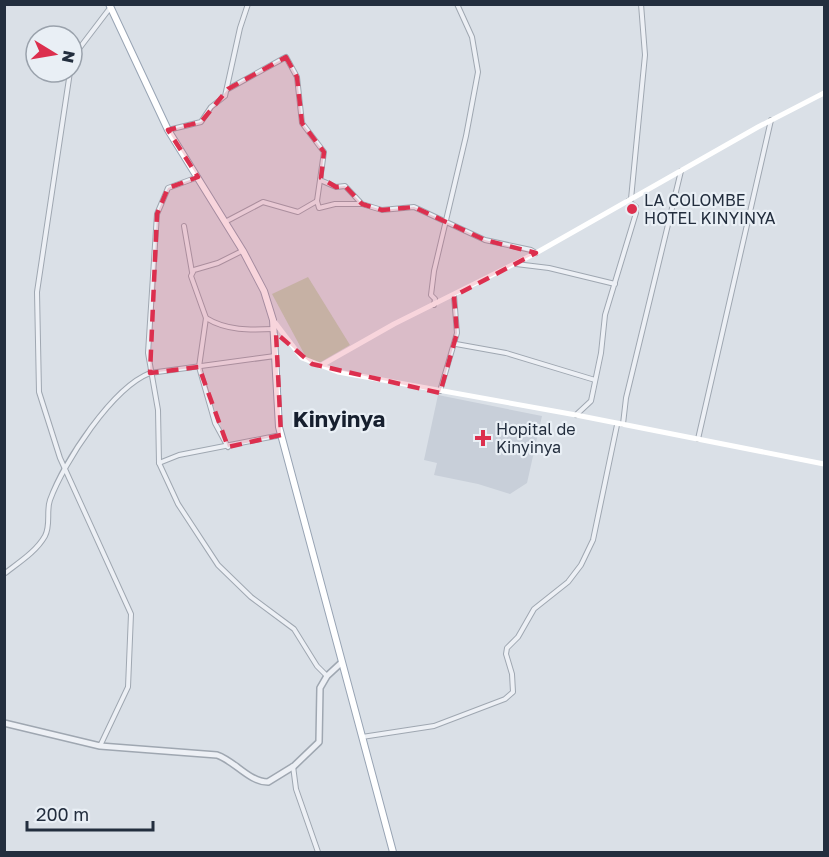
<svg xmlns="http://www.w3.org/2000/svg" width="829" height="857" font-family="'Golos Text',sans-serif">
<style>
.built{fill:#c8cfd9}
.green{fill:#c1d2ba}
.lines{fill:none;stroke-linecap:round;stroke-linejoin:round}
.minor-casing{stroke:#9fa7b1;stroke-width:6}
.tertiary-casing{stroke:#9fa7b1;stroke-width:8}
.primary-casing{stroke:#98a4b4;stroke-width:8}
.minor{stroke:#edf0f5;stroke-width:4}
.tertiary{stroke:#edf0f5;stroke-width:5}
.secondary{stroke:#fff;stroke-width:5}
.primary{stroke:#fff;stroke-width:6}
.marked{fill:#dc2f4e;fill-opacity:0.2;stroke:#dc2f4e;stroke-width:4.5;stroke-dasharray:12 8;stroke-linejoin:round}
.poi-dot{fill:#dc2f4e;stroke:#e9eff5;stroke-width:2}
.labels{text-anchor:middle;stroke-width:4.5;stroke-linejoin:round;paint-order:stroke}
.poi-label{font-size:16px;fill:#232e3e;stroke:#e9eff5;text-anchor:start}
.district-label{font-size:22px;font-weight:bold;fill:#161f2e;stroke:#e9eff5}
</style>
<rect width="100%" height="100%" fill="#dae0e7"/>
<path class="built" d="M438,395L542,416L527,483L510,494L478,484L434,475L437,463L424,460Z"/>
<path class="green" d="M308,277L350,345L319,363L307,359L272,294Z"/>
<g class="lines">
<g class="minor-casing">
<g id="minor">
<path d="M72,63L75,54L110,8"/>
<path d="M70,72L37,292L39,392L60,458L131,614L128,687L100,746"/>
<path d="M228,89L286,57L297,77L302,123L324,152L320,180L336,187L345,186L362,204L382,210L414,207L485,240L531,250L536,253"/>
<path d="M168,130L201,122L211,107L225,96L240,28L248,4"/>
<path d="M198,177L168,188L157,214L148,353L158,410L159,463L178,504L218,565L251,597L294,629L317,666L327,676"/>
<path d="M320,180L317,201L319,208L335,204H361"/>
<path d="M631,199L645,55L641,4"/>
<path d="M225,222L263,202L298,212L317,201"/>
<path d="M184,226L192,272"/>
<path d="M516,264L549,268L615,284"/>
<path d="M434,305L435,299L431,295L434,271L466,136L478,72L472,37L457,4"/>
<path d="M206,318C227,331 250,330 274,329"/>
<path d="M456,344L506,353L595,380"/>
<path d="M440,391L457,333L454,296"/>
<path d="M576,415L591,401L601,353L605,315L636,213V207L628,201"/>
<path d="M623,424L626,398L681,171"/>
<path d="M698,439L771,120"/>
<path d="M228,447L215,423L199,367L206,318L191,276L194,270L218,263L242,251"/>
<path d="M159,463L179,455L281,435"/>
<path d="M4,574C18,563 36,552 45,536C51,525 46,511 50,500C64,462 112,388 150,373L275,356"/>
<path d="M362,737L434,726L505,699L513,692L512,674L506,654L507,648L518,637L534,609L568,582L581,565L593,540L617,425"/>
<path d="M293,766L296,789L318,852"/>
</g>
</g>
<g class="tertiary-casing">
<path id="tertiary" d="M4,723L100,746L217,755C235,761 249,782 268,782L294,766L319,742L320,688L327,676L341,663"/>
</g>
<g class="primary-casing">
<path id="primary" d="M109,4L168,130L243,251L264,291L273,320L279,427L393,852"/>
</g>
<use href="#minor" class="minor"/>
<use href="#tertiary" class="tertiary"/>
<g class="secondary">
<path d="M273,320L302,358L338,372L576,415L824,464"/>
<path d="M320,366L394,324L536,253L758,127L824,93"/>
</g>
<use href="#primary" class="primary"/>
</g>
<path class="marked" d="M286,57L297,77L302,123L324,152L321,178L336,187L345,186L362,204L382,210L414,207L485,240L536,253L454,296L457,333L440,393L312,364L276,333L281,435L228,447L199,367L150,373L157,214L168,188L198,177L168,130L201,122L228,89Z"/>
<g class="poi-dot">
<circle cx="632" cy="209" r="6"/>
<path d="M480 429h6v6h6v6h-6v6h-6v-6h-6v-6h6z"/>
</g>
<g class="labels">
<g class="poi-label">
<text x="644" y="206">LA COLOMBE<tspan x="644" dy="18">HOTEL KINYINYA</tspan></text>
<text x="496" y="435">Hopital de<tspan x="496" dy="18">Kinyinya</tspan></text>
</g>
<g class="district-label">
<text x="339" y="427">Kinyinya</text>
</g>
</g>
<rect width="829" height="857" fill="none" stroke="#232e3e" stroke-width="12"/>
<g transform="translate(54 54) rotate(101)"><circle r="28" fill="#e9eff5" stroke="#9aa2ac" stroke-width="1.5"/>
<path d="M0-4.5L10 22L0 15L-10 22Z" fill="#dc2f4e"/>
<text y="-9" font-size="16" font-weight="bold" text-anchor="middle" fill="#232e3e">N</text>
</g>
<path d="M27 821v9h126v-9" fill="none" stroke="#232e3e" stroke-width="3"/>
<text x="36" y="821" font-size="18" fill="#232e3e" stroke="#e9eff5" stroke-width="4.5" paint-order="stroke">200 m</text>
</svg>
